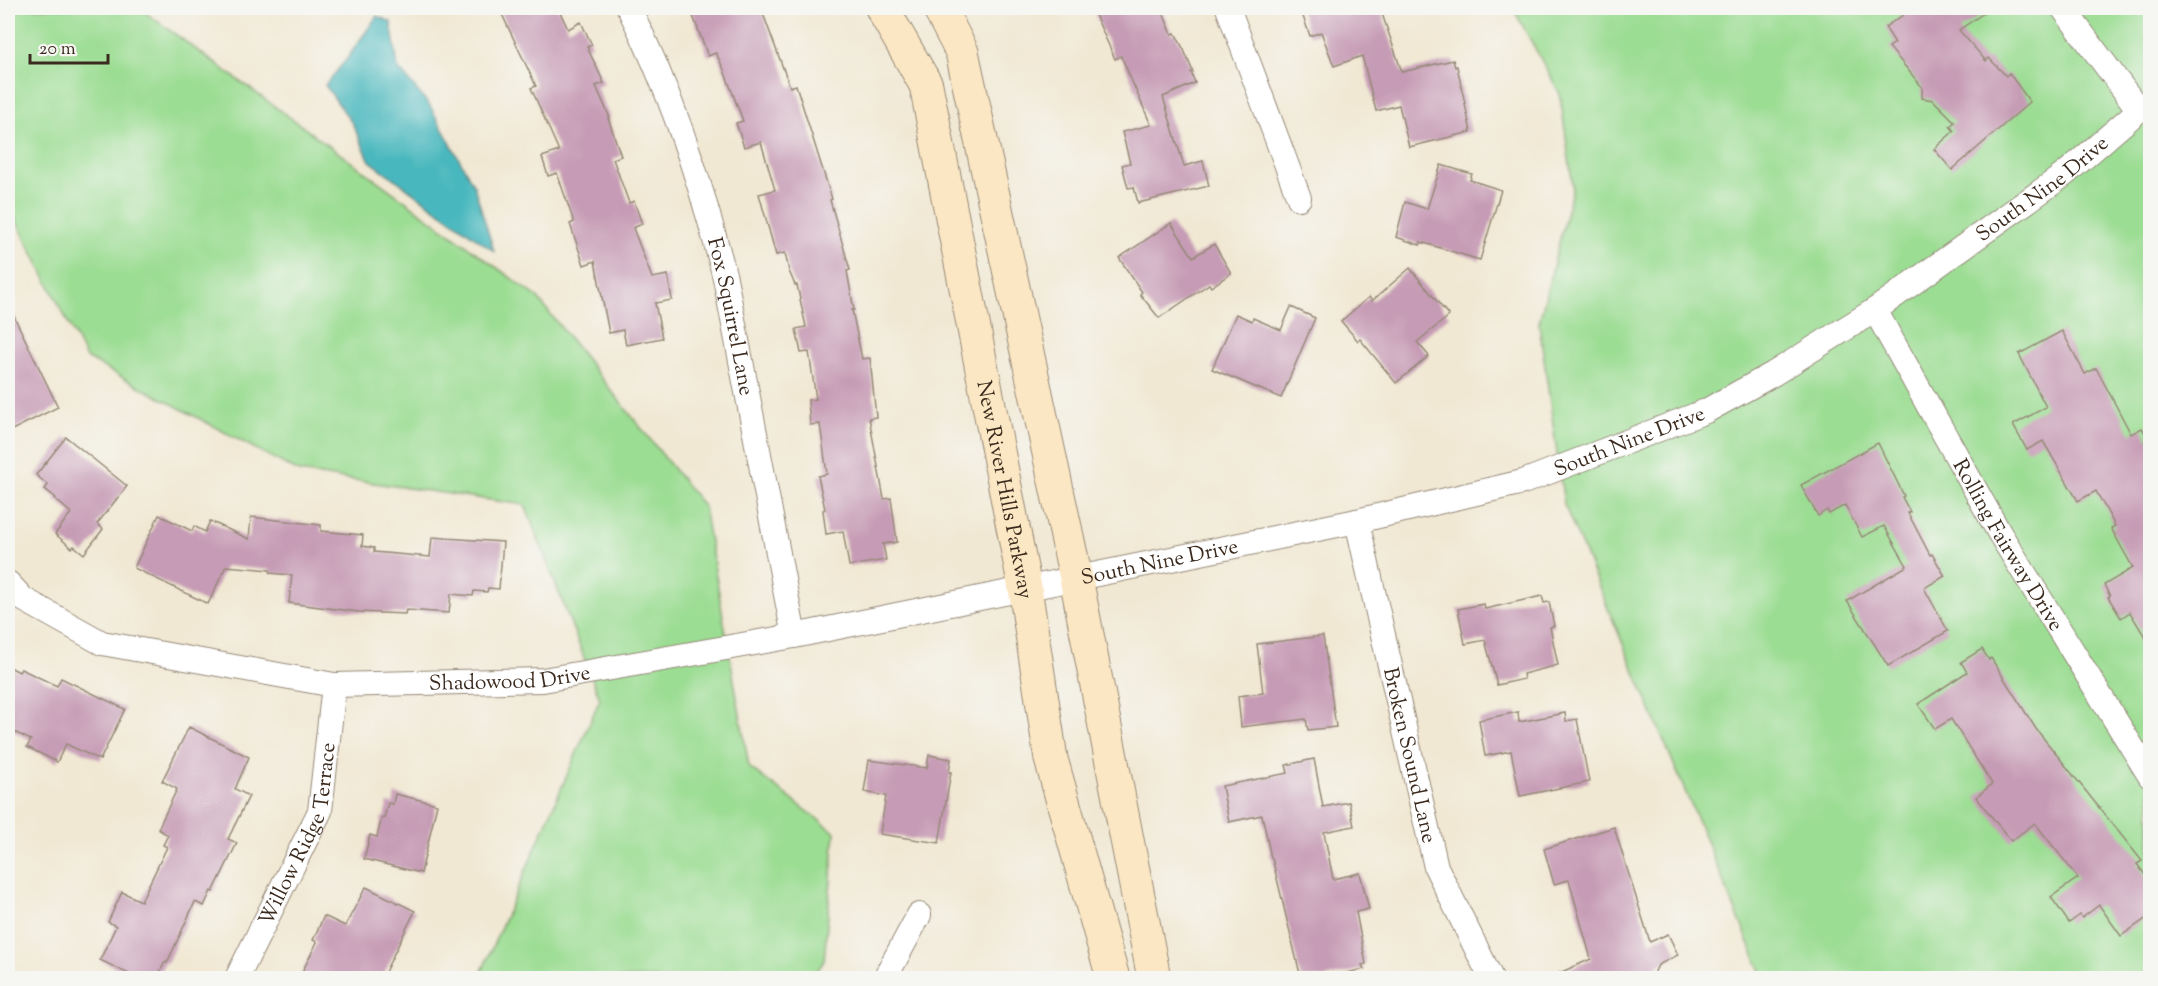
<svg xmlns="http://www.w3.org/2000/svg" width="2158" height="986" font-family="'Sorts Mill Goudy',serif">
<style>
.green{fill:#9bdd93;stroke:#6b8458;stroke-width:1.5}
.water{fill:#48b8be;stroke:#42716e;stroke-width:1.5}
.building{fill:#c69bb5}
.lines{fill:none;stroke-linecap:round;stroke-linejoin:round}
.street-casing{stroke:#968978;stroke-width:26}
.secondary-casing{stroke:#968978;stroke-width:35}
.street{stroke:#fff;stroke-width:24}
.secondary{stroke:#fbe7c3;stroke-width:33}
.labels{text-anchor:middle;stroke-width:4.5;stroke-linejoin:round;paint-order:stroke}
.street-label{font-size:21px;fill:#3b2a1e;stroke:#f6f6f2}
</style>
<rect width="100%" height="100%" fill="#f6f6f2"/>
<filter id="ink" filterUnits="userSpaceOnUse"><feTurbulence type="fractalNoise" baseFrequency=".0167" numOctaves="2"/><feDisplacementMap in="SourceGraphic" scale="12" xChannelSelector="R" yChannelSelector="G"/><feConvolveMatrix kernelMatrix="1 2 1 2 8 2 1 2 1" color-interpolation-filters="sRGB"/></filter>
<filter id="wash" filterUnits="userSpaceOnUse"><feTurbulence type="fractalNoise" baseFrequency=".008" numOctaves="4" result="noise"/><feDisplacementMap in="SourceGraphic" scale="24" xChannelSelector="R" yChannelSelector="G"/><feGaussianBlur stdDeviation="1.35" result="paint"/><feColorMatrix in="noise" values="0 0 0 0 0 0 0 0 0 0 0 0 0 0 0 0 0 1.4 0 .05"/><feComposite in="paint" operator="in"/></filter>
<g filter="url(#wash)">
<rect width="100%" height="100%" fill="#f1e8d3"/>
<g class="green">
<path d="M8,8H139L536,296L704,507L749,767L835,832L824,961L812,978H479L600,699L525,505L299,472L86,358L8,204Z"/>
<path d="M1513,8H2150V978H1764L1564,504L1539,323L1573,187L1560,94Z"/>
</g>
<path class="water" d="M377,16L391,22L398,68L430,106L474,186L494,251L370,161L352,123L325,85L346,60Z"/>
<g id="blocks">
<g class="building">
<path d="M499,8H558L568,29L581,22L592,45L587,47L604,83L596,86L610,118H608L621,156L613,159L629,203L634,201L642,224L633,228L652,278L668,275L672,300L655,303L662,338L626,345L623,330L609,333L595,261L584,265L570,224L574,222L557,173L548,176L542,157L559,151L531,88L536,86Z"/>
<path d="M690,8H761L790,87L796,85L832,199L830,200L850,270L847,271L854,310H852L862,359L870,358L876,417L869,418L884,499L891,498L897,542L883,544L886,560L849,566L843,531L826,534L823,510L825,509L818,476L827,474L820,424L810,425L808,400L816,399L809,352L801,353L796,329L806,327L797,285H795L789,271L785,253L776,255L759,194L775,190L761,142L744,147L736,123L743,121L724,70L716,53L708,56Z"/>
<path d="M1092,8H1161L1172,34L1175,33L1184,50L1193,72H1191L1195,83L1163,97L1184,166L1203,161L1209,186L1138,203L1134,187L1128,188L1122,165L1130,163L1122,132L1151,125L1121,56L1115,59Z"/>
<path d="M1300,8H1380L1402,72L1453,60L1455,67L1457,66L1471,132L1409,147L1399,105L1376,111L1362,56L1334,66L1321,32L1310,36Z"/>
<path d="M1898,8H1991L1959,30L1986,61L1989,58L2006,76L2009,73L2030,102L1952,170L1934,149L1954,131L1950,126L1955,122L1933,100L1922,98V87L1889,47L1895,43L1885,27L1903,15Z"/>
<path d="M1441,165L1472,174L1470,180L1501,190L1480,260L1421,242L1420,245L1396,237L1405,202L1427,209Z"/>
<path d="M1171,223L1193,257L1214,244L1231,273L1211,287L1209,284L1159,318L1140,294L1142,292L1119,258Z"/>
<path d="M1410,268L1449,316L1417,342L1429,356L1396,383L1360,339L1358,341L1341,321L1369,297L1372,301Z"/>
<path d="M8,304L58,407L8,432Z"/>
<path d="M1291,307L1315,318L1281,398L1212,369L1236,314L1252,321L1253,318L1281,330Z"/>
<path d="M2062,331L2085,374L2096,368L2131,434L2142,428L2151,443V647L2130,612L2121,618L2108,597L2110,596L2104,585L2133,568L2111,528L2115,526L2096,491L2078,501L2043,441L2027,450L2013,425L2046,407L2019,354Z"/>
<path d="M66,437L127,486L97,524L103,529L84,554L74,546L72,548L55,534L71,513L55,499L56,498L45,489L48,485L36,475Z"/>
<path d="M1878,443L1904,496L1902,497L1910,512L1908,513L1930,555L1932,554L1945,576L1924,588L1948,631L1888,666L1847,601L1907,566L1884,526L1862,537L1845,505L1829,514L1827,510L1818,516L1801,485Z"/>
<path d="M159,515L192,531L194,526L205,532L210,521L249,539L251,517L321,525V531L363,535L362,546L374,548V552L430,557L432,537L503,542L499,589L488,588L487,592L474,591L473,596L451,594L449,613L406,610L405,614L359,612L289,603L292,575L270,573V570L226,566L208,604L134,568Z"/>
<path d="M1542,596L1544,603L1549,602L1554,626L1550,627L1558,665L1523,674L1524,679L1497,685L1485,640L1465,644L1458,609L1484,604L1485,609Z"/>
<path d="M1323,636L1336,727L1308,730L1306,719L1241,727L1238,696L1263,693L1257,644Z"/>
<path d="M1982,649L1989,660L1991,658L2036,729L2142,861L2137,864L2151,883V915L2121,936L2099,905L2082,918L2080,915L2069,923L2051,897L2078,878L2035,823L2011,841L1976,797L1992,784L1951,719L1935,729L1918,704L1967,672L1961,662Z"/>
<path d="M8,666L19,672L21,669L57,686L61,678L125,709L100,760L66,744L57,762L27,747L31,740L8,729Z"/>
<path d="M1518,712L1519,722L1565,713L1566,721L1577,719L1589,782L1520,796L1511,751L1485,756L1479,720Z"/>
<path d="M189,727L249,757L235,789L249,796L228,839L237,843L213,892L211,891L204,906L195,902L167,963L165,962L157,978H137L100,960L116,926L108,922L122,892L141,901L167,847L163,845L168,835L158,829L177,789L162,781Z"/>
<path d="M929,755L951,759L949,772H951L939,843L880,834L886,796L864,792L869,760L927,768Z"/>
<path d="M1314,759L1323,807L1349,802L1354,826L1324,832L1333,879L1360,873L1369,909L1356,912L1366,964L1362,965L1364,969L1325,978H1301L1272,858H1271L1262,815L1229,822L1222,786L1288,773L1286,765Z"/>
<path d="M395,794L437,804L421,873L364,859L370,835L377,837L382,817L384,818L388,803L393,804Z"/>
<path d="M1614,827L1650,942L1668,934L1678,955L1658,965L1652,978H1548L1591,959L1569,880L1554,884L1544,849Z"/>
<path d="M366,887L415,911L382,978H299L317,942L313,940L324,916L345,926Z"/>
</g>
</g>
</g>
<g filter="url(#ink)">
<use href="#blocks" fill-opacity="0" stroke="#968978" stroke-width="1.5"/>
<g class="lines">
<g class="street-casing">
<g id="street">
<path id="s1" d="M629,8C672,94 702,185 725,278L794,636"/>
<path d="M1228,8L1299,198"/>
<path d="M2063,8L2139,110"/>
<path id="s2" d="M1875,310L2000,534L2150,776"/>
<path id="s3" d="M1357,521L1436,867L1491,978"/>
<path id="s4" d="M8,583L23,599L102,643L334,685L543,680L794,636L1357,521L1523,482L1706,411L1773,374L1875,310L2065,174L2139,110L2150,104"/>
<path id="s5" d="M237,978L320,811L334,685"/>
<path d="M885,978L919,915"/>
</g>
</g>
<g class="secondary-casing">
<g id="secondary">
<path id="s6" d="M882,8L926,85L1025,588L1051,759L1113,978"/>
<path d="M939,8L962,52L1076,578L1154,978"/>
</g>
</g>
<use href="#street" class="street"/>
<use href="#secondary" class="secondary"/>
</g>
</g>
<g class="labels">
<g class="street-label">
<text dy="7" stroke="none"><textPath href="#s4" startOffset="2157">South Nine Drive</textPath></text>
<text dy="7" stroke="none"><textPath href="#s1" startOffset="326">Fox Squirrel Lane</textPath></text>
<text dy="7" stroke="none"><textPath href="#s4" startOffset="1671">South Nine Drive</textPath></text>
<text dy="7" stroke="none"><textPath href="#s6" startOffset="501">New River Hills Parkway</textPath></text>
<text dy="7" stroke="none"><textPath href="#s2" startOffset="270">Rolling Fairway Drive</textPath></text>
<text dy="7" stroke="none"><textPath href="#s4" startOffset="1185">South Nine Drive</textPath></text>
<text dy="7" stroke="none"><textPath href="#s4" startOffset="524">Shadowood Drive</textPath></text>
<text dy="7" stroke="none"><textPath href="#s3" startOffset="240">Broken Sound Lane</textPath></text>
<text dy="7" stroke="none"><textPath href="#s5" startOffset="158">Willow Ridge Terrace</textPath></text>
</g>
</g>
<rect width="2158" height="986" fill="none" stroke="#f6f6f2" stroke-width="30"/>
<path d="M30 54v9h78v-9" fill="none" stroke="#3b2a1e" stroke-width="3"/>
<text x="39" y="54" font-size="18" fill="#3b2a1e" stroke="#f6f6f2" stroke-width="4.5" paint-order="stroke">20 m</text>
</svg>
